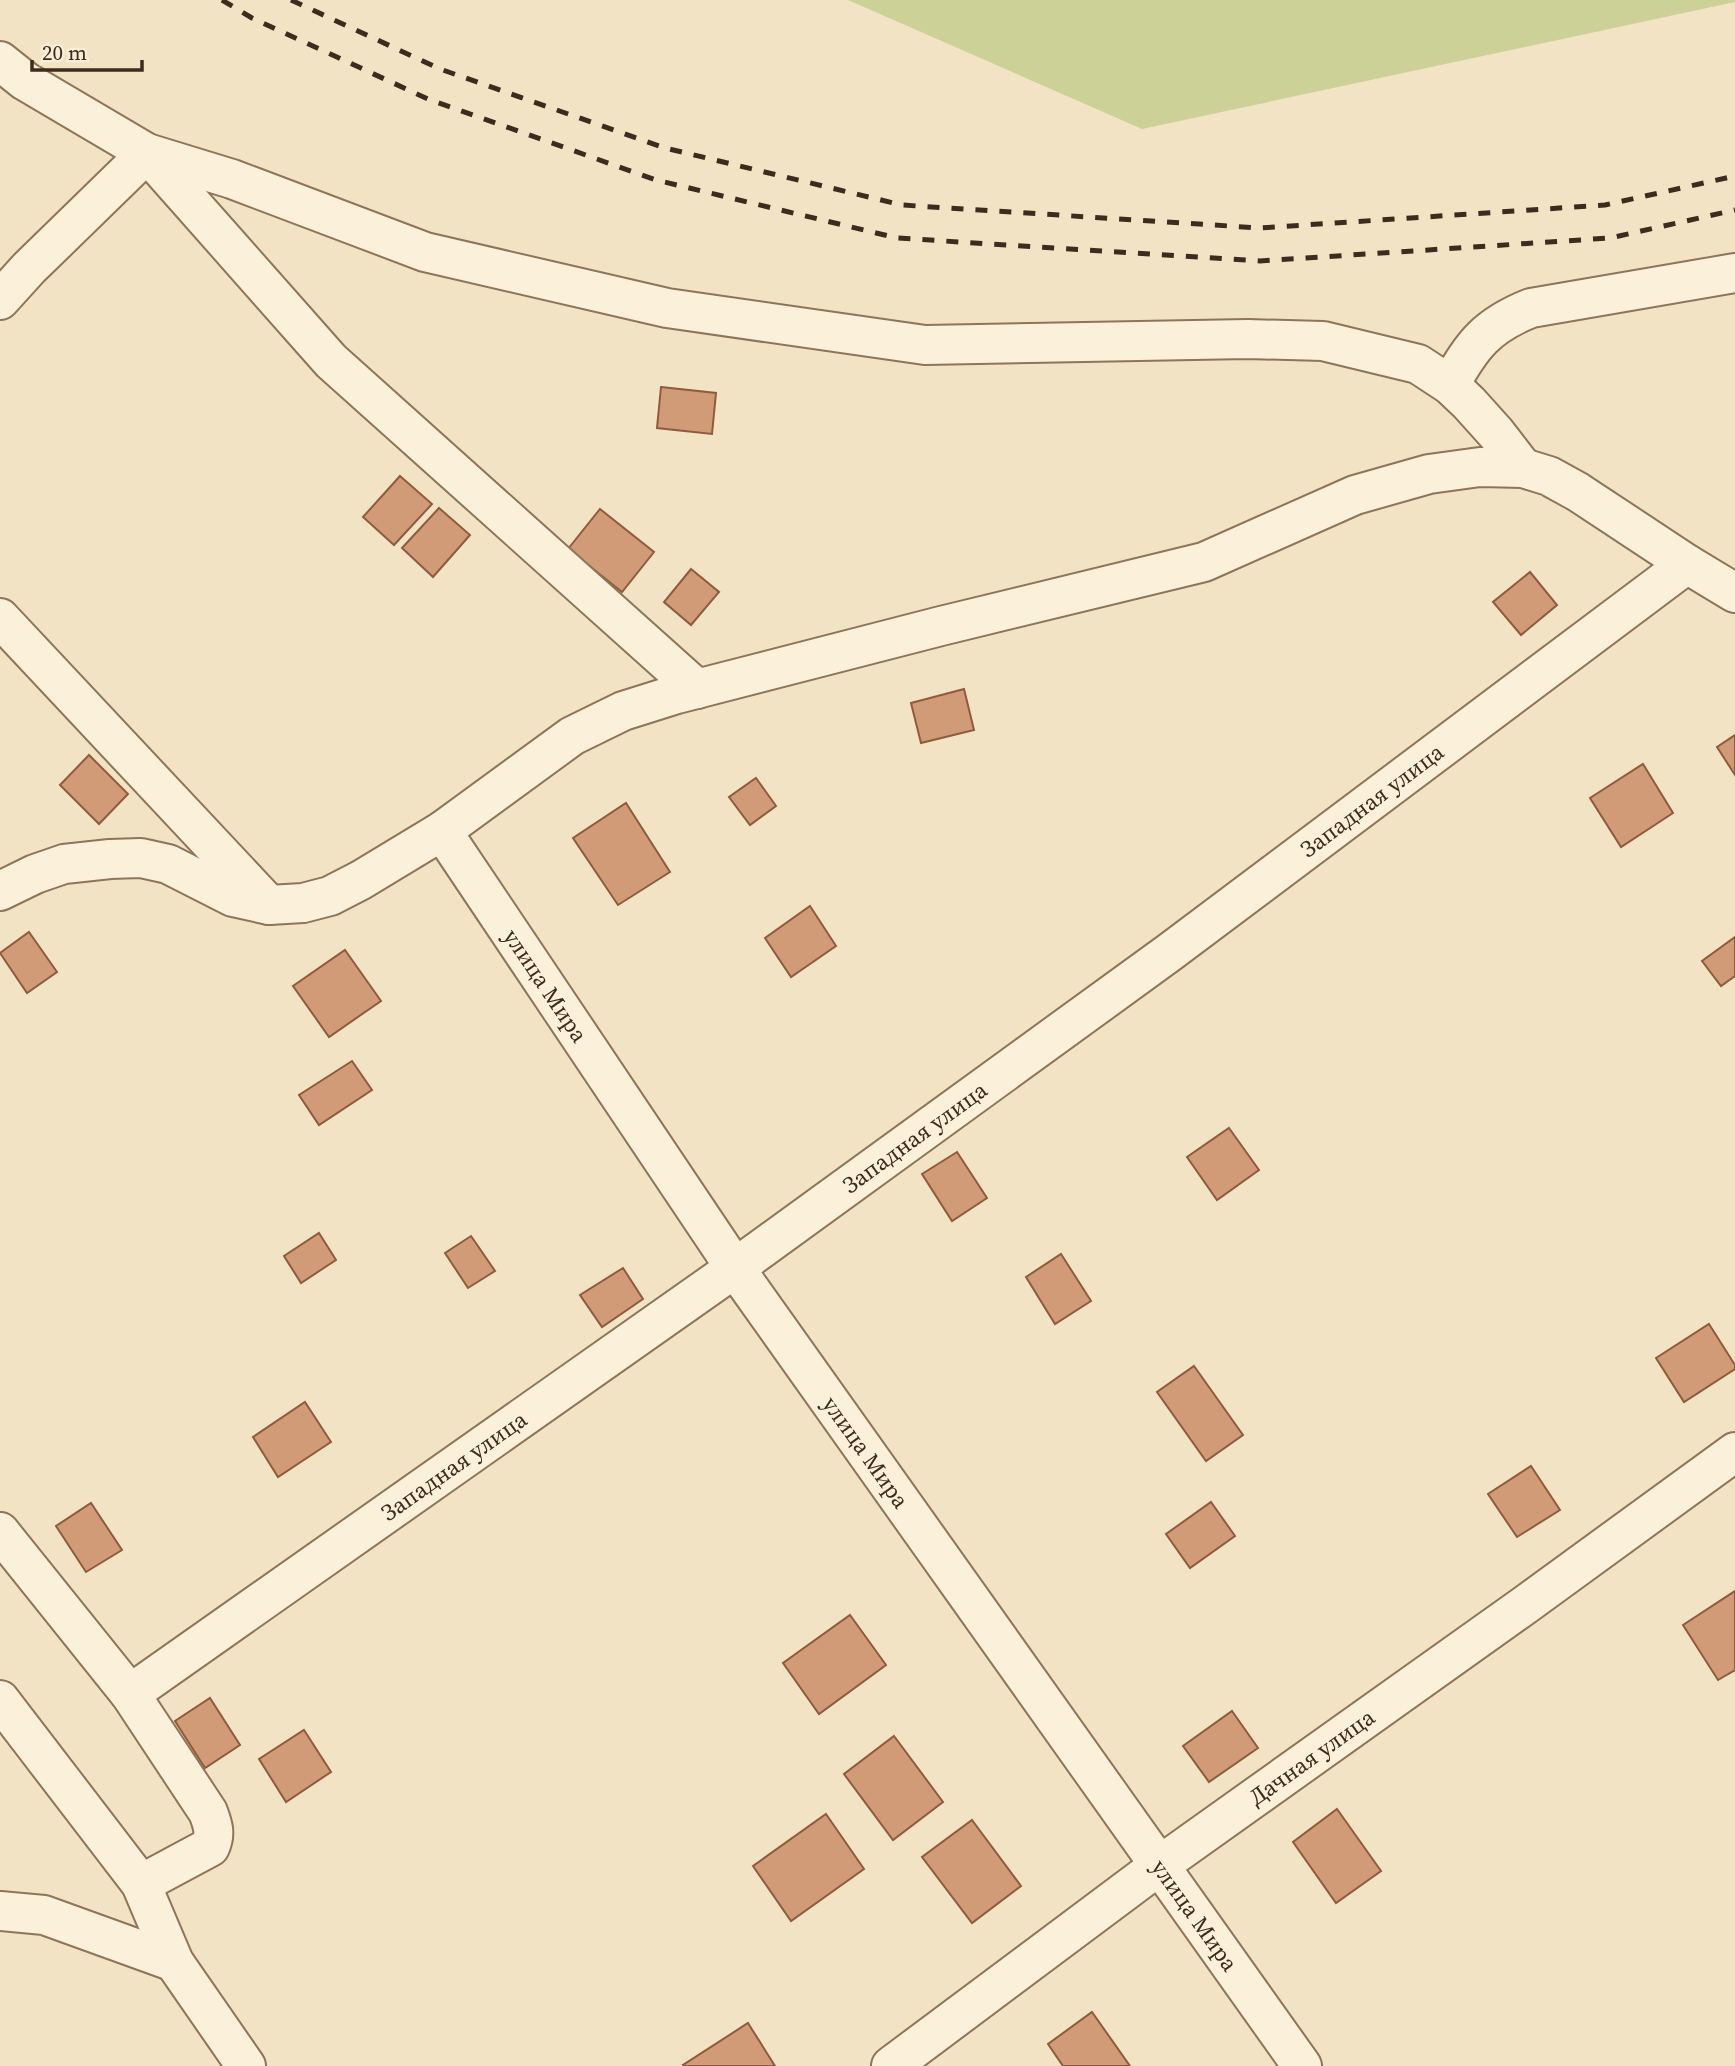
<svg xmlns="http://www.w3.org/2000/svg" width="1735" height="2066" font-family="'Source Serif 4',serif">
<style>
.green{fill:#ccd198}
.building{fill:#d29b78;stroke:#905b3d;stroke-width:2}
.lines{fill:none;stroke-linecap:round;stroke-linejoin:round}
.minor-casing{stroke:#8e7459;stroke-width:42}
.minor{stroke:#fbf0d9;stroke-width:38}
.rail{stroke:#3d2c1e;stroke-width:5;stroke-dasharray:12 12;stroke-linecap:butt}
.labels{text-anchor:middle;stroke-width:5;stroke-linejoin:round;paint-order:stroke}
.street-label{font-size:23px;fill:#3d2c1e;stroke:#f8edd5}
</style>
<rect width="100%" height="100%" fill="#f2e3c5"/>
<path class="green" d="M848,0H1735V2L1142,129Z"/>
<g class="building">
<path d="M661,387L716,393L712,434L657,428Z"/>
<path d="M400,476L432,504L394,545L363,517Z"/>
<path d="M439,508L470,535L433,577L402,548Z"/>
<path d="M600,509L654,552L622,592L568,549Z"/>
<path d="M691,569L719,592L691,625L664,602Z"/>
<path d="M1530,572L1557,605L1521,635L1493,602Z"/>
<path d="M964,689L974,730L921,743L911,703Z"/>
<path d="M1735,735V775L1717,747Z"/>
<path d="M89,755L128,794L99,824L60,785Z"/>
<path d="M1643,764L1673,813L1621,847L1590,798Z"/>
<path d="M756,778L776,806L750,825L729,797Z"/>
<path d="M626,803L670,872L618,905L573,838Z"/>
<path d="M810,906L836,946L791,977L765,938Z"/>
<path d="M29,932L57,972L27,993L0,953Z"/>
<path d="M1735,937V976L1721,986L1702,961Z"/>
<path d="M345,950L381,1001L329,1037L293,986Z"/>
<path d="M352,1061L372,1090L319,1125L299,1095Z"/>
<path d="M1229,1128L1259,1170L1217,1200L1187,1157Z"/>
<path d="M957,1152L987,1198L952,1221L922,1174Z"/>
<path d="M319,1233L336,1260L301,1283L284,1256Z"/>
<path d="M471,1236L495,1271L468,1288L445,1253Z"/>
<path d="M1061,1254L1091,1301L1055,1324L1026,1277Z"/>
<path d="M623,1268L643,1299L602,1327L580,1295Z"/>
<path d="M1709,1324L1735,1365V1369L1684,1402L1656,1358Z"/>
<path d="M1194,1366L1243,1435L1206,1461L1157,1392Z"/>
<path d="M305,1402L331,1442L278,1477L253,1437Z"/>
<path d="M1531,1466L1560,1510L1517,1537L1488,1494Z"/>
<path d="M1211,1502L1235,1536L1190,1568L1166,1534Z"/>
<path d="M91,1503L122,1550L86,1572L56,1526Z"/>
<path d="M1735,1591V1670L1718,1680L1683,1625Z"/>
<path d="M850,1615L886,1665L819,1714L783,1663Z"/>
<path d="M210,1698L240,1745L205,1768L175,1721Z"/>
<path d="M1232,1711L1258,1748L1209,1782L1183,1746Z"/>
<path d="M304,1730L331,1772L286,1802L259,1759Z"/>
<path d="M894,1736L943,1802L893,1840L844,1774Z"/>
<path d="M1337,1809L1381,1871L1336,1903L1293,1842Z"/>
<path d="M826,1814L864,1869L791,1921L753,1866Z"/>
<path d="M972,1820L1021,1886L972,1923L922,1857Z"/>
<path d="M1092,2012L1130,2066H1063L1048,2044Z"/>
<path d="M748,2023L775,2066H684L683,2065Z"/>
</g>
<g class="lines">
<g class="minor-casing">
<g id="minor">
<path d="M0,61L25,81L147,153L232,179L425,252L667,308L925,345L1248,339L1323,341L1418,364L1450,385L1469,403L1496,433L1523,468"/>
<path d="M0,300L29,268L147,153L331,361L697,689"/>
<path d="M1450,385C1472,344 1488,325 1531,308L1735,273"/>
<path d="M0,618L269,905"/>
<path id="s1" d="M442,831L735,1268L1302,2066"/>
<path d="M0,891L35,874L64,864L110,859L141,858L168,864L233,897L269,905L303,903L330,896L361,880L442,831L572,736L623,711L677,694L941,626L1204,562L1355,495L1429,474L1480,467L1523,468L1549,476L1578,492L1687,564L1735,593"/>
<path d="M0,1532L130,1694L208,1812C213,1825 216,1834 210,1847L141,1884"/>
<path id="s2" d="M130,1694L735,1268L1170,952L1687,564"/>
<path d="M0,1700L141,1884L174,1962L246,2066"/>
<path d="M0,1911L44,1915L174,1962"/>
<path id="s3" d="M891,2066L1160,1865L1525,1605L1735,1452"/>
</g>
</g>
<use href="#minor" class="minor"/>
<g class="rail">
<path d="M222,0L252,18L428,99L656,180L897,238L1260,261L1610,238L1735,210"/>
<path d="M291,0L440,69L665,148L902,205L1260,228L1605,205L1735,176"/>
</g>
</g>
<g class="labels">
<g class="street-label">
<text dy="8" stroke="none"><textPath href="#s2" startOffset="1530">Западная улица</textPath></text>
<text dy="8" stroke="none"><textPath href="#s1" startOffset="186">улица Мира</textPath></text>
<text dy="8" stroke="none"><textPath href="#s2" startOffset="962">Западная улица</textPath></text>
<text dy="8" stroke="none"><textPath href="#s1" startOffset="752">улица Мира</textPath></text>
<text dy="8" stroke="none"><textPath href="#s2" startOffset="396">Западная улица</textPath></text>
<text dy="8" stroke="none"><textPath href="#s3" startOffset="522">Дачная улица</textPath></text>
<text dy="8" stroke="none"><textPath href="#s1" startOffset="1320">улица Мира</textPath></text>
</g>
</g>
<path d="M32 60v10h110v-10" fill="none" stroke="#3d2c1e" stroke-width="3.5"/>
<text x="42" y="60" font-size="21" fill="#3d2c1e" stroke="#f8edd5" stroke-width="5" paint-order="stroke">20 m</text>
</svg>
